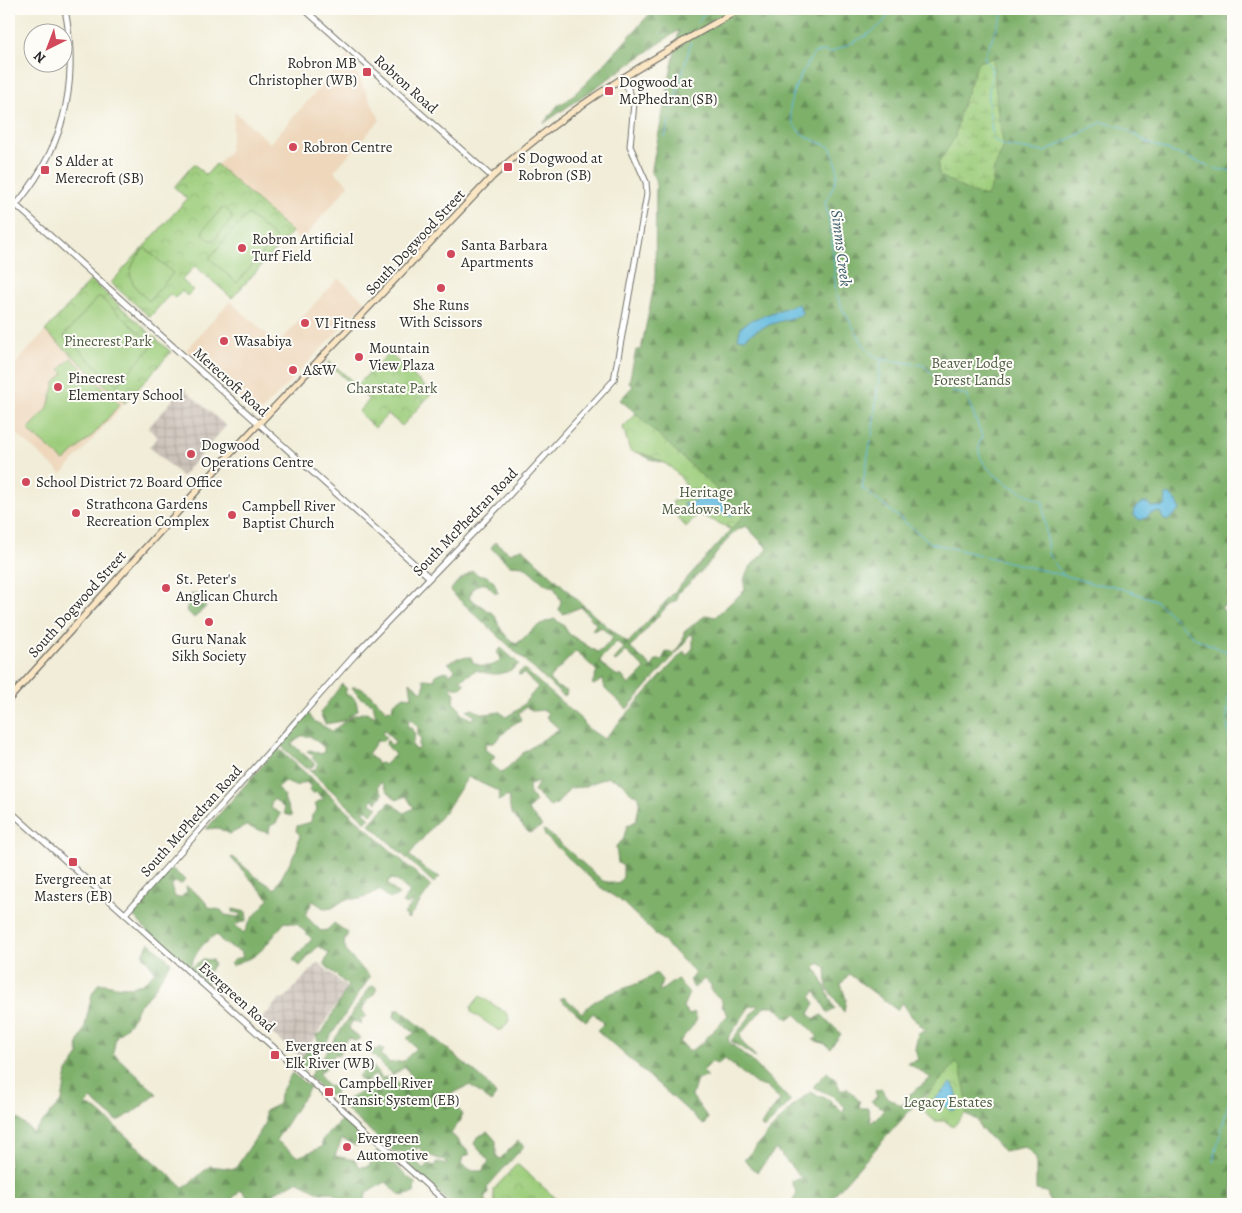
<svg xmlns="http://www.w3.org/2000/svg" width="1242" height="1213" font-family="Alegreya,serif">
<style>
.built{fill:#eed7bb}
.industrial{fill:url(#industrial-grid)}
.forest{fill:url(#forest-firs);stroke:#546e4b;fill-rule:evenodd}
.wetland{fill:url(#wetland-marsh);stroke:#647c53}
.park{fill:url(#park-crowns);stroke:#647c53}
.pitch{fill:#9dcd7b;stroke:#647c53}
.water{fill:#61b9de;stroke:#467284}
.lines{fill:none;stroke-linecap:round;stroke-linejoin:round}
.stream{stroke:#61b9de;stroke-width:1}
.tertiary-casing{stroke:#706f68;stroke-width:7}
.secondary-casing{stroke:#706f68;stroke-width:8}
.tertiary{stroke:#fff;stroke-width:5}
.secondary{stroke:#fbe6c4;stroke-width:5.5}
.poi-dot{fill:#d1495b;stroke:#fdfcf7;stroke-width:2}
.labels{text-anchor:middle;stroke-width:4;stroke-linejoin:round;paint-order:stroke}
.poi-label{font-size:15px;fill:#2b2b2b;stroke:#fdfcf7;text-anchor:start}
.street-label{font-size:15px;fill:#2b2b2b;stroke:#fdfcf7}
.park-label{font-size:15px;fill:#4d5c43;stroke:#fdfcf7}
.water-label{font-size:16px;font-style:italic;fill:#3e5d6a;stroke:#fdfcf7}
</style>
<defs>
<pattern id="industrial-grid" width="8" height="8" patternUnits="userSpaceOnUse" patternTransform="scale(1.25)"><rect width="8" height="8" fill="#ccc2b9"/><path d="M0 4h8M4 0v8" fill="none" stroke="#afa79f"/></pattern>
<pattern id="forest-firs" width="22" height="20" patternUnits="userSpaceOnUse" patternTransform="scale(1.25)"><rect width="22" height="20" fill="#7eb06b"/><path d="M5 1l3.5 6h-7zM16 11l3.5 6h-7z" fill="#678f58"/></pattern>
<pattern id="wetland-marsh" width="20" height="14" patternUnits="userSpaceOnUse" patternTransform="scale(1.25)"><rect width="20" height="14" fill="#9dcd7b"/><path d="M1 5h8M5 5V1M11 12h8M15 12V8" fill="none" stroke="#87b06a"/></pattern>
<pattern id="park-crowns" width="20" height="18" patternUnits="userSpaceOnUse" patternTransform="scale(1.25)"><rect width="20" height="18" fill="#9dcd7b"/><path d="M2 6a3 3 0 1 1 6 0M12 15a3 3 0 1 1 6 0" fill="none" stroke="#87b06a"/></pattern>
</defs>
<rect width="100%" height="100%" fill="#fdfcf7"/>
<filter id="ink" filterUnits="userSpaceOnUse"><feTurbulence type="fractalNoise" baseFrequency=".02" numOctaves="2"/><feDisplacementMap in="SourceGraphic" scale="10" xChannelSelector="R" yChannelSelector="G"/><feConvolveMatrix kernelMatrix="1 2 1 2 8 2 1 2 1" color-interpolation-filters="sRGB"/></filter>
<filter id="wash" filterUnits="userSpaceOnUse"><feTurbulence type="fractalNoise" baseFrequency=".0096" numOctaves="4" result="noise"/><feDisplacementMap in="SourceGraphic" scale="20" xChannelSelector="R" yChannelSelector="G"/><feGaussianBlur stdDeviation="1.12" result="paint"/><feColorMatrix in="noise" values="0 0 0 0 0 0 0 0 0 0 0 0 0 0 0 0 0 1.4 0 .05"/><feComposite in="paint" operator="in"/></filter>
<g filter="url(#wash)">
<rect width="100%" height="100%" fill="#f1edd8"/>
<g class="built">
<path d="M348,56L380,120L334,171L349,185L301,241L217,165L229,152L235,112L270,143Z"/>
<path d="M338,278L366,302L258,415L186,350L230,301L278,344Z"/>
<path d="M45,331L125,403L62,474L9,427V371Z"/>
</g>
<g class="industrial">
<path d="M183,388L226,426L182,476L149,447L158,437L148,428Z"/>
<path d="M318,962L347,988L302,1058L259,1023L278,1000L284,999Z"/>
</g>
<g class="forest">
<path d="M654,9H1233V604L1221,607L1230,617H1233V1204H1050L1047,1192L1036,1190V1158L1025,1147L1004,1151L981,1129L977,1120L958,1110L942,1082L922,1097L826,1204H795L792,1202L797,1194L791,1181L801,1178L776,1149L757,1172L744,1160L793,1106L810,1092L830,1100L843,1113L845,1107L833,1096L813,1087L827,1072L836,1080L841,1091L847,1088L860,1102L859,1108H868L871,1123L884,1110L871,1101L877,1097L875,1091L881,1089L888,1098L902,1106L909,1095L931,1078L908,1063L918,1060L915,1049L918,1033L926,1031L912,1017L902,1002L897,1010L849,974L841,984L846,999L844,1012L827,988L826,968L819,963L815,968C823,979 828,995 835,1009L828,1013L815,991L811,998L815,1003L809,1014L815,1019L822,1015L841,1034L830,1049L825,1044L813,1040L818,1037L795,1014L788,1019L774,1006H765L740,1035L743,1043L757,1058L731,1041L759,1005L750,1006L728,1038L729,1042L752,1061L791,1101L764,1129L761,1125L780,1100L766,1087L756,1084L725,1059L717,1064L712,1062L703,1071L708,1077L697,1079L692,1096L708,1118L704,1125L597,1030L604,1023L593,1013L586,1021L560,999L564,997L582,1013C601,989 633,991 656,973L662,980L659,992L677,979L689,993L683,1007L689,1015L694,1012L697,1019C693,1028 686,1032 680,1042L690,1051L701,1044L728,1015L722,1006V1000L711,991V985L704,979L694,988L690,981L695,972L621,901L600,887L545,836L543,830L546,831L603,881L618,884L623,877V866L618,863L616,846L623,840L627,826L636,821L640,801L637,794H632L623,783L608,777L583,787L570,788L557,804L550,807L534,791L539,782L529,785L530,795L536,801L528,810L542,826L529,833L511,813L508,796L498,801L500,792L468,777L447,809L409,855L428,871L440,877L434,883L369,824L390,802L404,813L414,808L406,796L397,800L388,792L381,782L378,787L383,794L377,802L373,798L371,803L378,807L371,814L367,810L363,811L370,818L366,822L309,770L316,769L318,764L312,758L314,755L307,751L311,750L321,754L324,752V747L310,736H301L292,744L315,764L312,767H304L279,744L303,717L309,714L314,721L332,731L352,716L366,712L376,717L373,704L359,697L352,687C366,686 377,702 387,711L388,709L392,710L393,704L404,696L412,697L410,682L422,692L425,684L423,679L435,680V675L445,671L451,674L455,669L448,663L458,658L471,657L473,662C482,668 494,668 501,659L497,652L501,648L519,664C507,676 491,676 476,670L460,680L465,684L461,688L450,686L455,694L453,703L460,708V713L471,719L476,717L467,711L472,709L484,714L500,712L506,717L519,709L538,687L523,673L520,676L518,673L524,669L583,721L586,727L604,739L684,651L686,656L693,648V635L689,634L684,644L627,709L605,689L603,679L594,685L592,684L597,671L576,651L549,679L557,687L567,691L566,695L563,696L450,591L457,582L472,571L480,576L485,575L494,582L498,593H495L486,584C475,583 473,588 469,598L495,615C498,627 506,638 516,644C533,632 532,625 555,619L564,626L569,634L597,652L602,650L613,638L601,627L593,631L592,630L596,624L581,607L563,614L559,610L561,601L554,587L546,585L524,566L510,565L491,548L495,542L510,553L522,548L596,617L628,643L730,531L693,495L674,466L650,459L633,450L631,421L636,413L620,400L633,386L629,382L636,350H641L655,281L656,180L651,173L679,30L544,123L558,105C572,104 640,24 654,9ZM746,526L768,549C756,561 740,572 745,590L715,617L706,615L684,632L683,641L674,653L666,652L662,660H656L652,667L630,648L668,605L677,600V594C688,585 699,574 708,564C720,551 729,531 746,526ZM617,642L624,648L614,660L616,662L626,651L645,669L629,685L622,676L616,675L600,663L601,658ZM526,707L534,711L544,710L548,713L546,717L559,729L524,752L502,773L489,762L495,758L494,755L485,750L486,743H494L512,725L521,720L519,713ZM409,718L418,726V736L421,739L418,745L420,748L415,750L412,745L415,735L412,728H408ZM384,730L396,743L391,745L387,740L386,744L395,755L384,765L382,763L377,764L376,761L368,754L377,741H383L386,737L382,733Z"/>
<path d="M192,594L199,595L206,607L194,618L186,610L188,604L186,599Z"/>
<path d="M342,684L347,689L345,692L348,696H352L356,701L358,710L343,721L325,724L320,713Z"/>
<path d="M278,748L431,887L408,919L404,914L415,900L407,905L402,903L410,892L396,880L390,879L387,884L399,895L389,899L380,890L361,899H346L332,908L325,909L313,901L305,915L321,931L327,930L334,923L348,933L344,943L347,953L370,977L324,1046L319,1044L316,1035L322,1033L348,986L324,964L329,953L318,946L300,966L293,960L312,939L297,924L285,922C276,932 268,945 258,953C251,960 239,960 233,966L230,964L235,959L243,957L241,952L222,942L217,935C204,940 196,953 191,964L192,967L203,959L212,960L214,964L205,978L209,982L207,984L148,932L132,914L134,909L171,868L185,880L182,884L175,882L171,886L175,897L180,898L187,892L186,886L202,898L210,908L221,910L225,915L238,917L241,914L233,912V909L246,912L247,920L235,925L244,933L250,921L269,899L231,858L233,857L255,876L275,889L296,851L300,835L296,831L297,826L311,822L312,815L317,810L315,803L324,799L316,792L312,794L309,790L311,787L306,782L295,786L286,782L276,788L285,796L284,799L292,816L285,814L284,808L274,799L271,803V808L281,814L276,823L270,826L269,833L246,826L230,834L218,828L206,829Z"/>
<path d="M149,942L171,962L152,992L138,1007L130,1023L116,1037L113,1053L157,1094L134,1112L117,1121L91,1099L86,1105L97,1110L184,1188L210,1166L235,1169L265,1124V1111L279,1104L280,1094L292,1073L310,1087L276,1140L298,1157L322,1147V1140L343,1118L356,1129L360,1141L356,1146L342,1139L335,1156L355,1160L360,1167L369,1166L377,1150L415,1183L414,1193L401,1196L386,1182L366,1193L365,1204H349L332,1192L321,1193L297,1181L273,1193L279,1204H252L241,1189L228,1204H9V1111L33,1132L62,1101L67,1072L79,1055L77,1046L84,1030L92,994L99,983C123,987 139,993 155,971L143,955Z"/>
<path d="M374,986L377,988C374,997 364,1002 362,1010L367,1017L360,1019L362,1024L353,1021L349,1027L352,1033L361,1038L355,1041L349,1038L341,1044L342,1050L338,1055L335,1054L328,1066L319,1074L327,1086L337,1088L334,1095L343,1102L367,1089V1085L371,1082L380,1084L382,1081L375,1075L364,1083L358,1076L365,1069L364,1065L373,1066L382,1078L389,1077L404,1087L412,1082L413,1078L405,1067L392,1075L370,1052L372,1048L375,1050L381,1047L384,1050L381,1055L390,1063L404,1061L416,1048L407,1038L415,1033L394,1017L395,1010H401L483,1079L496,1095L491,1102L470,1085L445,1097L462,1113L461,1120L451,1133L470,1154L463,1157L461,1164L473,1171H482L489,1161L474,1144L477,1137L488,1132L496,1141V1155L500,1159L518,1141L524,1146L487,1187L488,1192L485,1198L488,1204H451L397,1155L412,1158L425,1170L428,1164L435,1166L436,1162L446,1165L447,1162L423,1153L419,1147L409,1155L402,1152L395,1153L309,1077L370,987Z"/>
<path d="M311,1045L320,1050L306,1070L298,1064Z"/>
</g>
<path class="wetland" d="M993,58L998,116L1004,146L994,169L992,185L987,196L972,193L939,175L938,164L955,137L960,112L978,62Z"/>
<g class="park">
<path d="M194,164L206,175L216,164L292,232L232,298L195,266L182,280L193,290L187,296L182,291L175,298L170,294L150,317L111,283L187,199L174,187Z"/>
<path d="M91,280L171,352L125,403L45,331Z"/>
<path d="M389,353L432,393L402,426L388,414L375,428L358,412L369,400L328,363L330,362L357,385Z"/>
<path d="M636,414L744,515L732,529L698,514L686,527L678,518L672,502L690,495C681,469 657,455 630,451L623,427Z"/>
<path d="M956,1063L960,1067L969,1109L953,1127L945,1121H935L917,1106Z"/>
<path d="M517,1164L559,1201L556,1204H495L493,1190Z"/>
</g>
<g class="pitch">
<path d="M225,208L231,214L232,219L214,240H210L203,234V230L221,209Z"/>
<path d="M248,214L276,238L237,283L209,258Z"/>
<path d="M145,248L173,273L149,301C126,280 124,271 145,248Z"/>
<path d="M99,296L153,345L117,385L64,336Z"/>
<path d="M71,358L120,404L95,433L64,461L28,430L48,407L55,383L64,373L60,369Z"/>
<path d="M480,996L508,1014L509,1021L502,1030H498L471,1012V1007Z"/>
</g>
<g class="water">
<path d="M797,304L800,306L802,313L800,316C782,321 758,326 745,339L738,338L741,327L751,320Z"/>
<path d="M704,494C716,497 726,504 733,514L732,516L702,509L689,512L683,503L695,501Z"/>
<path d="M1169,494L1178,503L1180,510L1167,521L1163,519L1160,512L1151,513L1146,518L1140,520L1133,515L1134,509L1142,503H1148L1151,507L1165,506L1166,495Z"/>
<path d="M951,1083C957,1088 959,1101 956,1109L952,1111L945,1106H933V1101Z"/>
</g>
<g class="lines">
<g class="stream">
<path d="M891,9C883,33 851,42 830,53L823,51L814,53C802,73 777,109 799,131C807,139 820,142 830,147C842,172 838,179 825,202L832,236L836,293L843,310L864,345L873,355L881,359L923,365L953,392L966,395L982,436C965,468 1020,491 1043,502L1048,554L1063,575L1095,584L1114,586L1155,600L1195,638L1225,651L1232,658L1233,665"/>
<path d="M1005,9L984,57L992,69L988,99L993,139L1004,146L1045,152L1102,122L1122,127L1148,143L1217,169L1233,171"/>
<path d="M698,23L706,9"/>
<path d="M665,137L691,42"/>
<path d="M872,436L881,360"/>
<path d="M871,440L862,488L931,543L1062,575"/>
<path d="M1233,680C1225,710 1225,726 1233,756"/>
<path d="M1233,831C1225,848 1227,871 1233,889"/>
<path d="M1213,1162L1233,1086"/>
</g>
</g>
</g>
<g filter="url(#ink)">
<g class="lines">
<g class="tertiary-casing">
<g id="tertiary">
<path d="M304,9L492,177"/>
<path d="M16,205L429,577"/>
<path d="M9,213C63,153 80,88 65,9"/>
<path d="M9,810L448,1204"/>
<path d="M125,914L354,656L499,506L614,380L647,194L646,182L630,146L634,103L623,77"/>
</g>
</g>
<g class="secondary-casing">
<path id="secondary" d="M9,699L230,454L492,177C566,108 653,58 740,9"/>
</g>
<use href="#tertiary" class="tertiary"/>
<use href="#secondary" class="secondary"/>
</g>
</g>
<g class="poi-dot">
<rect x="362" y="67" width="10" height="10" rx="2.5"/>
<rect x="604" y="86" width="10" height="10" rx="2.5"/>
<circle cx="293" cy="147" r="5"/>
<rect x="503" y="162" width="10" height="10" rx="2.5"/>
<rect x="40" y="165" width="10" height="10" rx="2.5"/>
<circle cx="242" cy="248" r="5"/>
<circle cx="451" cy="254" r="5"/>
<circle cx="441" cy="288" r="5"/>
<circle cx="305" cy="323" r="5"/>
<circle cx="224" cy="341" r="5"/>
<circle cx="359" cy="357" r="5"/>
<circle cx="293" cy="370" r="5"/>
<circle cx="58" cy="387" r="5"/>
<circle cx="191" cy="454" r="5"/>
<circle cx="26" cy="482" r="5"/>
<circle cx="76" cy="513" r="5"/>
<circle cx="232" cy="515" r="5"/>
<circle cx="166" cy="588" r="5"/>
<circle cx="209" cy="622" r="5"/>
<rect x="68" y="857" width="10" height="10" rx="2.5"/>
<rect x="270" y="1050" width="10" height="10" rx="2.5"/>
<rect x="324" y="1087" width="10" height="10" rx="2.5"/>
<circle cx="347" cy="1147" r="5"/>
</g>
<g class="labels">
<g class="poi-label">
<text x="357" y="68" text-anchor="end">Robron MB<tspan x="357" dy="17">Christopher (WB)</tspan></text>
<text x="619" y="87">Dogwood at<tspan x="619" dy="17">McPhedran (SB)</tspan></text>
<text x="303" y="152">Robron Centre</text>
<text x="518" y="163">S Dogwood at<tspan x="518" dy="17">Robron (SB)</tspan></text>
<text x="55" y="166">S Alder at<tspan x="55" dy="17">Merecroft (SB)</tspan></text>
<text x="252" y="244">Robron Artificial<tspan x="252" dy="17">Turf Field</tspan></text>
<text x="461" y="250">Santa Barbara<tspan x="461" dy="17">Apartments</tspan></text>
<text x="441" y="310" text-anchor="middle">She Runs<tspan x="441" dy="17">With Scissors</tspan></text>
<text x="315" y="328">VI Fitness</text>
<text x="234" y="346">Wasabiya</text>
<text x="369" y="353">Mountain<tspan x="369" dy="17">View Plaza</tspan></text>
<text x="303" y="375">A&amp;W</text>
<text x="68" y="383">Pinecrest<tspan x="68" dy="17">Elementary School</tspan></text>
<text x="201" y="450">Dogwood<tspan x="201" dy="17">Operations Centre</tspan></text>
<text x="36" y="487">School District 72 Board Office</text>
<text x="86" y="509">Strathcona Gardens<tspan x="86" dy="17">Recreation Complex</tspan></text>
<text x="242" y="511">Campbell River<tspan x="242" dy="17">Baptist Church</tspan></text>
<text x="176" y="584">St. Peter's<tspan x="176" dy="17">Anglican Church</tspan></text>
<text x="209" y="644" text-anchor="middle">Guru Nanak<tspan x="209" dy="17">Sikh Society</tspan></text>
<text x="73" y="884" text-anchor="middle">Evergreen at<tspan x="73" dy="17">Masters (EB)</tspan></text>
<text x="285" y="1051">Evergreen at S<tspan x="285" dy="17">Elk River (WB)</tspan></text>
<text x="339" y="1088">Campbell River<tspan x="339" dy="17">Transit System (EB)</tspan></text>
<text x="357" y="1143">Evergreen<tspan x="357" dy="17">Automotive</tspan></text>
</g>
<g class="street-label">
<text transform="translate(406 84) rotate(42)" y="5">Robron Road</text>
<text transform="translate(415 242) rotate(-47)" y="5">South Dogwood Street</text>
<text transform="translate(231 382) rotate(42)" y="5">Merecroft Road</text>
<text transform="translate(465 522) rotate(-46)" y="5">South McPhedran Road</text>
<text transform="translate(77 604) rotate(-48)" y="5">South Dogwood Street</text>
<text transform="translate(191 821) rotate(-48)" y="5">South McPhedran Road</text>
<text transform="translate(237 997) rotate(42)" y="5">Evergreen Road</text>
</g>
<g class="park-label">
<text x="108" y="346">Pinecrest Park</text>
<text x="972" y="368">Beaver Lodge<tspan x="972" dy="17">Forest Lands</tspan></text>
<text x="392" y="393">Charstate Park</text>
<text x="706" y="497">Heritage<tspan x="706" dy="17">Meadows Park</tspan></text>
<text x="948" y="1107">Legacy Estates</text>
</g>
<g class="water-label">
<text transform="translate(842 248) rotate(83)" y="6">Simms Creek</text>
</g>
</g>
<rect width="1242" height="1213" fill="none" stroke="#fdfcf7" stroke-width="30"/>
<g transform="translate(48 48) rotate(222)"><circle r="24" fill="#fdfcf7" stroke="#a9a8a5"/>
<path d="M0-4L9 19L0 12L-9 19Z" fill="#d1495b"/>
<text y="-8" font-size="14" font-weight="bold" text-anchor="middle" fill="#2b2b2b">N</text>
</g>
</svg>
